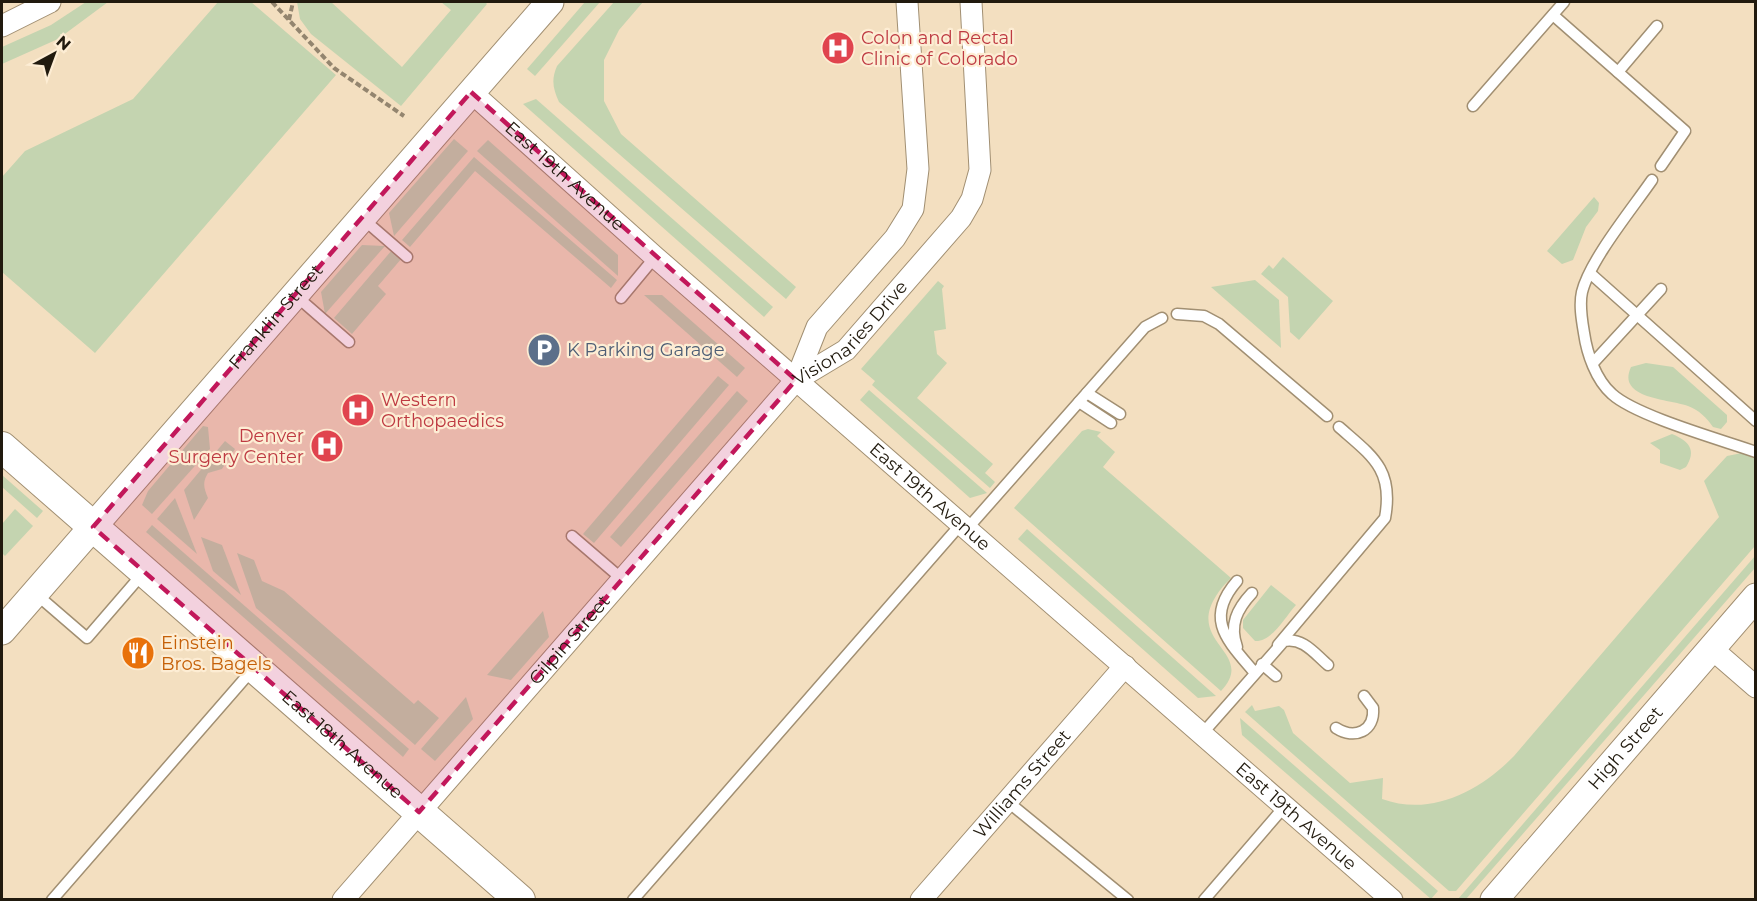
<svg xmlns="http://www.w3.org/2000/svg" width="1757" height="901" font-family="Montserrat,sans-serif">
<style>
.green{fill:#c4d4b0}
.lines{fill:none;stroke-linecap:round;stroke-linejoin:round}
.service-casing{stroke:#a18f72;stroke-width:13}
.minor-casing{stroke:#a18f72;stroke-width:23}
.tertiary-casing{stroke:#a18f72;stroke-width:29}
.secondary-casing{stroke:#a18f72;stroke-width:32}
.path{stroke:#93856f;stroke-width:4;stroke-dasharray:6 3;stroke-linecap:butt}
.service{stroke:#fff;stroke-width:10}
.minor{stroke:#fff;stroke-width:21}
.tertiary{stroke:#fff;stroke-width:27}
.secondary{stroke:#fff;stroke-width:30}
.marked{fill:#c2185b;fill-opacity:0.2;stroke:#c2185b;stroke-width:4.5;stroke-dasharray:12 8;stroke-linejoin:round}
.labels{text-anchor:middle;stroke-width:4.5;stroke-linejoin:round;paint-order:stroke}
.health-label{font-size:18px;fill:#be3a42;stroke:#fdedd4;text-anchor:start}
.street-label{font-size:18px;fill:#211a0e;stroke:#fdedd4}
.service-label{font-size:18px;fill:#4e5e75;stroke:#fdedd4;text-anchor:start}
.food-label{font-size:18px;fill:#c56008;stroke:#fdedd4;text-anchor:start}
</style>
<rect width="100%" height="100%" fill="#f3dfc0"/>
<g class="green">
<path d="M86,2H108L58,39L2,64V47L51,25Z"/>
<path d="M218,2H251L336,75L95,353L2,272V177L25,151L133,99Z"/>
<path d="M297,2H331L402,67L451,10L441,2H485L487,4L401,106L311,34L300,19Z"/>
<path d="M585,2H600L535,76L527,69Z"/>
<path d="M614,2H643L619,30L604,60V101L621,134L796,287L786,299L559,102C553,89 551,80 557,66Z"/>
<path d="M536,99L773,307L764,317L523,104Z"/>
<path d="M454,139L468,151L394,236L389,213Z"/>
<path d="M488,140L618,255V276L477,151Z"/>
<path d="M474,157L617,280L611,288L475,171L410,247L402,240Z"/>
<path d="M1594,197L1599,203L1598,211L1586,227L1573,260L1562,264L1547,251Z"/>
<path d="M362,245L385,246L325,314L321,292Z"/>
<path d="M392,250L402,258L378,286L386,294L352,334L334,318Z"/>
<path d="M1283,257L1333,301L1299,340L1290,332L1288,297L1261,274L1269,265L1273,269Z"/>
<path d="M1255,280L1279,300L1281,348L1211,287Z"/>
<path d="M938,281L944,286L942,289L946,329L934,331L937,354L947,363L917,398L993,464L985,473L995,482L990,488L872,385L875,381L861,369Z"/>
<path d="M644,295H662L745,368L737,377Z"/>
<path d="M1646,363L1673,367L1727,415V422L1721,429L1713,427C1707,418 1699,410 1688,406C1670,399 1616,399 1631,367Z"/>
<path d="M718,376L729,385L594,543L583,534Z"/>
<path d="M869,390L987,493L970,498L860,400Z"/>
<path d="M737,391L748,401L621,547L610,537Z"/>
<path d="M203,426L208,427L210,449L152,514L142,505L148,491Z"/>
<path d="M1088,429L1101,432L1097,436L1115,452L1103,467L1231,578C1226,583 1220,589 1216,596C1186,643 1257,653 1221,691L1014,508L1082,431Z"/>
<path d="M1672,434C1689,441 1697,450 1686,467L1680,470L1660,463V450L1650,443Z"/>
<path d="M225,441L235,449L222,469L208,473C202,483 204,488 208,498L194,520L184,490Z"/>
<path d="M1742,453L1755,459V546L1456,891H1449L1245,712L1252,705L1255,711L1279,706L1284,710L1293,733L1350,783L1383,778L1382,799C1431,817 1480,791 1514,756L1719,517L1704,481L1727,456Z"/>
<path d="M2,475L43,511L37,518L2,487Z"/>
<path d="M175,498L197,554L157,519Z"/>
<path d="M15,509L33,526L5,556L2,553V524Z"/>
<path d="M152,525L409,749L403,757L146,532Z"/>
<path d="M1027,529L1216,696L1198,698L1018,539Z"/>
<path d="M201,537L222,545L241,595L213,571Z"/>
<path d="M237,553L254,560L262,581L284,591L414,704L418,700L439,718L415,745L256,608Z"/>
<path d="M1755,556V568L1466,899H1458Z"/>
<path d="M1271,585L1296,605C1285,617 1272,642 1255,641L1243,628V620Z"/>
<path d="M543,611L549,637L511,680L487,675Z"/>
<path d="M466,697L473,719L435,761L421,749Z"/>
<path d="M1240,718L1438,891L1431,899L1242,735Z"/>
</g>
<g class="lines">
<g class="service-casing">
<g id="service">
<path d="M1553,15L1685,131L1661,166"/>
<path d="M1618,72L1657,26"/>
<path d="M1473,106L1564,2"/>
<path d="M1652,180C1632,209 1590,260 1582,292C1579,305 1582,321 1584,333C1587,354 1596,380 1612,394C1636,416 1722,440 1756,452"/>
<path d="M362,218L407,257"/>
<path d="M1591,274L1756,421"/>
<path d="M295,295L349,342"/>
<path d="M621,298L655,257"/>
<path d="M1177,314L1204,316L1219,324L1327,416"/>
<path d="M1593,363L1661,289"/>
<path d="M1087,393L1120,414"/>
<path d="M1079,402L1111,423"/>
<path d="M967,529L1145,327L1162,318"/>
<path d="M572,536L622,579"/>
<path d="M1237,581C1204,619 1227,640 1254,672"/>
<path d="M36,594L87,638L144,572"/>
<path d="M1278,645L1385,518C1394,469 1372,456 1339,427"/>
<path d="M1237,647C1229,625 1237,609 1252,593"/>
<path d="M1262,664L1276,676"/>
<path d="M1336,728C1355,740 1375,731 1373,708L1364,696"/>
<path d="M1202,734L1284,641C1303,637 1315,654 1328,665"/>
<path d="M1007,801L1128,900"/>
<path d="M52,900L253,669"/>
<path d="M633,900L961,524"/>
<path d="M1204,900L1285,806"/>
</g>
</g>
<g class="minor-casing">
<g id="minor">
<path d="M2,26L50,2"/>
<path id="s1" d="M471,92L655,257L1392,900"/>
<path d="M796,380L817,327L895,238L913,209L918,169L907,2"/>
<path d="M1711,648L1756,687"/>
<path id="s2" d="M343,900L796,380L846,350L961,218L972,199L980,170L971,2"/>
<path id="s3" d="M921,900L1125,666"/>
</g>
</g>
<g class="tertiary-casing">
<g id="tertiary">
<path id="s4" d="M2,631L550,2"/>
<path id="s5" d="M1494,900L1756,597"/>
</g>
</g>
<g class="secondary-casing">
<g id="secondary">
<path id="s6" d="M2,447L520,900"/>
</g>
</g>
<g class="path">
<path d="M272,2L334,68L404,116"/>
<path d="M289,20L293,2"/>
</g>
<use href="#service" class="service"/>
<use href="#minor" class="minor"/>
<use href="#tertiary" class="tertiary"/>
<use href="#secondary" class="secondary"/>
</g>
<path class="marked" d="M471,92L796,380L419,812L93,527Z"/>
<defs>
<g id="hospital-disc" transform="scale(1.725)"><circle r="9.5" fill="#e0444e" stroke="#fdedd4"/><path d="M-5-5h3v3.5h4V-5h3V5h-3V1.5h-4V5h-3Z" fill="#fff"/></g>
<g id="parking-disc" transform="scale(1.725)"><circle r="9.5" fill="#5c6f8a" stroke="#fdedd4"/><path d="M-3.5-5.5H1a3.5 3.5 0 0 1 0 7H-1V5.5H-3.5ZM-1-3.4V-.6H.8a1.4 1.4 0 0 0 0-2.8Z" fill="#fff"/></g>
<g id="restaurant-disc" transform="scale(1.725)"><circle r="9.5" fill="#e8710a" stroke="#fdedd4"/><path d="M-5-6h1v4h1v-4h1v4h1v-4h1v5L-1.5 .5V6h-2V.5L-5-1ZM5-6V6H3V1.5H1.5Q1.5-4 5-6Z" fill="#fff"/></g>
</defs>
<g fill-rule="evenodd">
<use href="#hospital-disc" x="838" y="48"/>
<use href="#parking-disc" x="544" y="350"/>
<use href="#hospital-disc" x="358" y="410"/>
<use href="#hospital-disc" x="327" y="446"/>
<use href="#restaurant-disc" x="138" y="653"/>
</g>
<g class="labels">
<g class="health-label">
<text x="861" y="44">Colon and Rectal<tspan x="861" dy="21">Clinic of Colorado</tspan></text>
<text x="381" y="406">Western<tspan x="381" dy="21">Orthopaedics</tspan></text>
<text x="304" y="442" text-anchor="end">Denver<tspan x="304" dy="21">Surgery Center</tspan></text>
</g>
<g class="street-label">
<text dy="6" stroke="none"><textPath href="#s1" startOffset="126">East 19th Avenue</textPath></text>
<text dy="6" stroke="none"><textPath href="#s4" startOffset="417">Franklin Street</textPath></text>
<text dy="6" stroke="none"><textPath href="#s2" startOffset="762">Visionaries Drive</textPath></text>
<text dy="6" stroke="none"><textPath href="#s1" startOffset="612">East 19th Avenue</textPath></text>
<text dy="6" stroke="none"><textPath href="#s2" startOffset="345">Gilpin Street</textPath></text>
<text dy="6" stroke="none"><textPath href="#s6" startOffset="452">East 18th Avenue</textPath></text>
<text dy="6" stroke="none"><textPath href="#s5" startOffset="201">High Street</textPath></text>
<text dy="6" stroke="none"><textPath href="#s3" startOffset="154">Williams Street</textPath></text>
<text dy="6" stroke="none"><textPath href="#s1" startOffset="1098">East 19th Avenue</textPath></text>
</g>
<g class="service-label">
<text x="567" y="356">K Parking Garage</text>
</g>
<g class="food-label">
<text x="161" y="649">Einstein<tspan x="161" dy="21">Bros. Bagels</tspan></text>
</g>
</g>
<rect width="1757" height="901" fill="none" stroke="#211a0e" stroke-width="6"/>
<g transform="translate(54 54) rotate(41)" stroke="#fdedd4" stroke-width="4.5" paint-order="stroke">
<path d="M0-4.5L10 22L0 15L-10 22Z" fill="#211a0e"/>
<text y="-9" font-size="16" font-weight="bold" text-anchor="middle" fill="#211a0e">N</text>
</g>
</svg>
